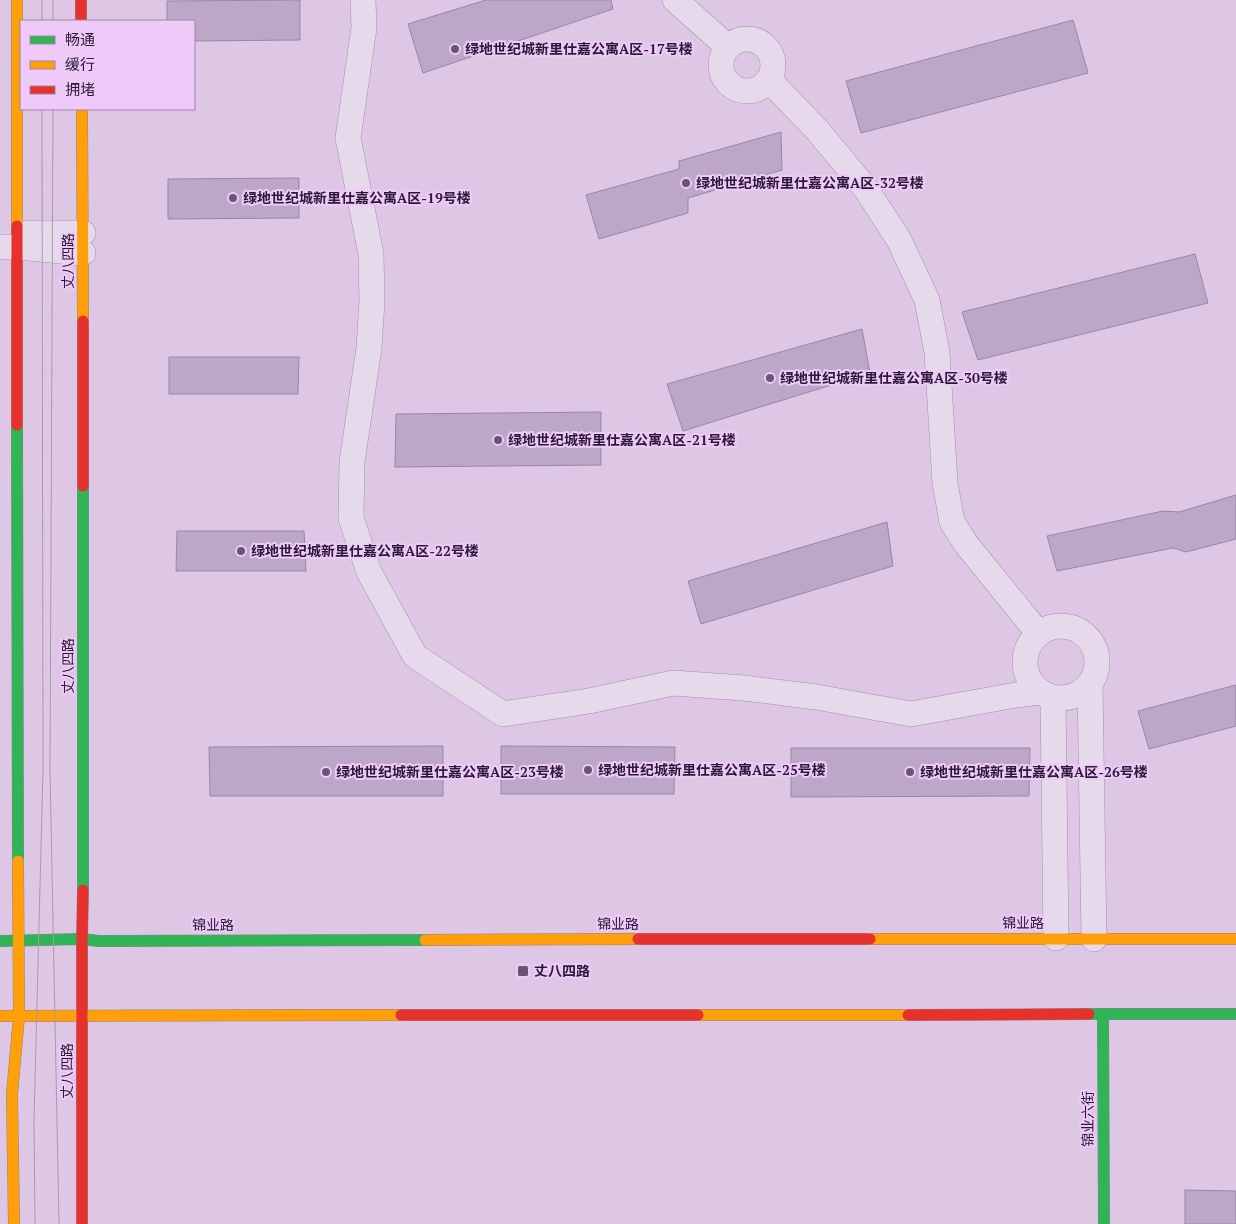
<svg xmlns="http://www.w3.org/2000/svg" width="1236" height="1224" font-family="'PT Serif','Noto Sans SC',serif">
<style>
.building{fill:#bca7c8;stroke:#9987a4}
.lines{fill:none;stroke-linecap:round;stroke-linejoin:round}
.street-casing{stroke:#a291a8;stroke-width:26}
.fast-casing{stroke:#918198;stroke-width:12}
.slow-casing{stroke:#918198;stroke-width:12}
.jam-casing{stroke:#918198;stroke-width:12}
.street{stroke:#e7d9ec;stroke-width:25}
.fast{stroke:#30b455;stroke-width:11}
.slow{stroke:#ff9f0a;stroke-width:11}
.jam{stroke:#e5322d;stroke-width:11}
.tram{stroke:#a69aaa;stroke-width:1}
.poi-dot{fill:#695674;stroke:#efcaf8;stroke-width:2}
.labels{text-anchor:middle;stroke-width:4;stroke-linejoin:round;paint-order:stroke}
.poi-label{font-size:14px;font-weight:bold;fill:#2a1937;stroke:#efcaf8;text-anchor:start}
.street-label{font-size:14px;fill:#2a1937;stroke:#efcaf8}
</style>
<rect width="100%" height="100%" fill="#dec7e4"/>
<g class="building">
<path d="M300,0V40L194,41V21H167V1Z"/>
<path d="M486,0H611L613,9L423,73L408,24Z"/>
<path d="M1073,20L1088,73L861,133L846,81Z"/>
<path d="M781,132L782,170L688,198V213L599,239L586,195L679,169V161Z"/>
<path d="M299,178V218L168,219V179Z"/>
<path d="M1195,254L1208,303L978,360L962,312Z"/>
<path d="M862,329L870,373L683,431L667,384Z"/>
<path d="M169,357H299L298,394H169Z"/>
<path d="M601,412V465L395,467L396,414Z"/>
<path d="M1236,495V539L1186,552L1173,548L1057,571L1047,536L1163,511L1179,512Z"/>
<path d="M887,522L893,566L701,624L688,581Z"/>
<path d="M177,531H304L306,571H176Z"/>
<path d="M1236,685V726L1149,749L1138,711Z"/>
<path d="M443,746V796H210L209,747Z"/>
<path d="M501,746L675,747L674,794H501Z"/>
<path d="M791,748H1030L1029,796L791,797Z"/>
<path d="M1185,1190L1236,1191V1224H1185Z"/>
</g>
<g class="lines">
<g class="street-casing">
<g id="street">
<path d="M363,0L364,28L348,138L371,254L372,301L369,348L352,462L351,518L369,572L415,656L503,714L589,701L673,683L744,688L816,697L911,714L1016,695L1041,692"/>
<path d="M675,0L728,47"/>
<circle cx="747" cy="65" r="26"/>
<path d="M769,80L818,131L866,189L899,240L927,300L937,352L945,483L952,522L966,544L1039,634"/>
<path d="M28,233H83"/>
<path d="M0,247H18L83,253"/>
<circle cx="1061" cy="662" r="36"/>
<path d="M1090,683L1094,939"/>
<path d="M1053,698L1056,938"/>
</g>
</g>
<g class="fast-casing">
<g id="fast">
<path d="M17,425L18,861"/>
<path d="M83,486V890"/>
<path d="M0,941L82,939L99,941L425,940"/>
<path d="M1089,1014H1236"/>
<path d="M1103,1014L1104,1224"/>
</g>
</g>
<g class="slow-casing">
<g id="slow">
<path d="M17,0V226"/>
<path d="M82,109L83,321"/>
<path d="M870,939H1236"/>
<path d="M425,940L638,939"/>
<path d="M698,1015H908"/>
<path d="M0,1016L401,1015"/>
<path d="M14,1224L12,1094L19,1016L18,861"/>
</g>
</g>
<g class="jam-casing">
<g id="jam">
<path d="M81,0V21"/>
<path d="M17,226V425"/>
<path d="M83,321V486"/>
<path d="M638,939H870"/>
<path d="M401,1015H698"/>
<path d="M908,1015L1089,1014"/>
<path d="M82,1224V939L83,890"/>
</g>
</g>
<use href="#street" class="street"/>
<use href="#fast" class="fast"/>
<use href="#slow" class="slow"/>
<use href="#jam" class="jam"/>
<g class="tram">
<path d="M42,0V21"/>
<path d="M53,21V0"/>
<path d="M53,109L50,769L59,1224"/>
<path d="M35,1224L34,1120L43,769L42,109"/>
</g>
</g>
<g class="poi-dot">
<circle cx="455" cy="49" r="5"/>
<circle cx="686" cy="183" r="5"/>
<circle cx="233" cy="198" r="5"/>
<circle cx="770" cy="378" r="5"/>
<circle cx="498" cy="440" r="5"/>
<circle cx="241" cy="551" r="5"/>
<circle cx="588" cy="770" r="5"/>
<circle cx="326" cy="772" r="5"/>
<circle cx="910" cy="772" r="5"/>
<rect x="517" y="965" width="12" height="12" rx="2.5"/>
</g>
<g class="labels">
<g class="poi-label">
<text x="465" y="54">绿地世纪城新里仕嘉公寓A区-17号楼</text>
<text x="696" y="188">绿地世纪城新里仕嘉公寓A区-32号楼</text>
<text x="243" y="203">绿地世纪城新里仕嘉公寓A区-19号楼</text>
<text x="780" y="383">绿地世纪城新里仕嘉公寓A区-30号楼</text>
<text x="508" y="445">绿地世纪城新里仕嘉公寓A区-21号楼</text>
<text x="251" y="556">绿地世纪城新里仕嘉公寓A区-22号楼</text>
<text x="598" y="775">绿地世纪城新里仕嘉公寓A区-25号楼</text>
<text x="336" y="777">绿地世纪城新里仕嘉公寓A区-23号楼</text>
<text x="920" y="777">绿地世纪城新里仕嘉公寓A区-26号楼</text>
<text x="534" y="976">丈八四路</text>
</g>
<g class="street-label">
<text transform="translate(68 261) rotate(-90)" y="5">丈八四路</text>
<text transform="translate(68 666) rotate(-90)" y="5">丈八四路</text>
<text x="1023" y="928">锦业路</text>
<text x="618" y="929">锦业路</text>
<text x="213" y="930">锦业路</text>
<text transform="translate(67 1071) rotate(-90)" y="5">丈八四路</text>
<text transform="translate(1088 1119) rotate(-90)" y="5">锦业六街</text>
</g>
</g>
<rect x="20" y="20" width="175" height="90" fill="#efcaf8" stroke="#a083ab"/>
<rect x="30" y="36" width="25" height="8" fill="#30b455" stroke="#a083ab"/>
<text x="65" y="45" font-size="15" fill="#2a1937">畅通</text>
<rect x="30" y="61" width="25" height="8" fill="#ff9f0a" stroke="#a083ab"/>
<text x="65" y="70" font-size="15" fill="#2a1937">缓行</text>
<rect x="30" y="86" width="25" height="8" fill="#e5322d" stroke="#a083ab"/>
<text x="65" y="95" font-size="15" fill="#2a1937">拥堵</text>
</svg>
